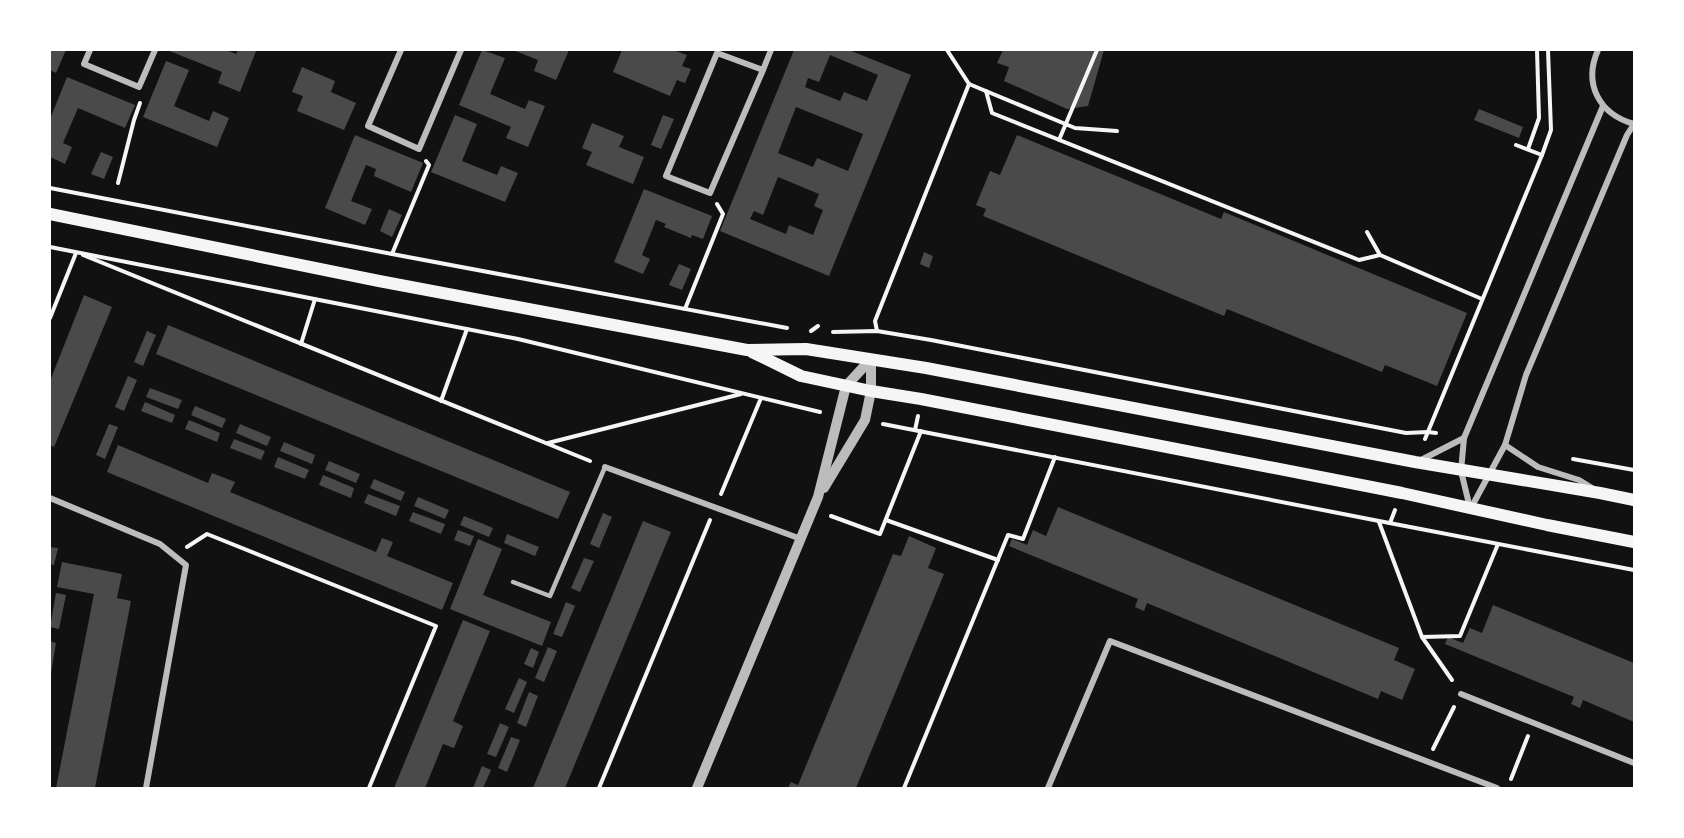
<svg xmlns="http://www.w3.org/2000/svg" width="1684" height="838" font-family="Jost,sans-serif">
<style>
.building{fill:#4a4a4a;fill-rule:evenodd}
.lines{fill:none;stroke-linecap:round;stroke-linejoin:round}
.path{stroke:#f5f5f5;stroke-width:4}
.service{stroke:#bcbcbc;stroke-width:4.5}
.minor{stroke:#bcbcbc;stroke-width:6}
.tertiary{stroke:#bcbcbc;stroke-width:10}
.secondary{stroke:#f5f5f5;stroke-width:12}
</style>
<rect width="100%" height="100%" fill="#111"/>
<g class="building">
<path d="M50,50H66L56,73L50,70Z"/>
<path d="M167,50H226L236,54L238,50H252L256,51L240,92L218,83L222,72Z"/>
<path d="M482,50L505,58L490,94L525,109L529,100L545,106L528,147L506,138L511,127L459,105Z"/>
<path d="M513,50H569L556,80L534,71L538,60Z"/>
<path d="M622,50H673L687,55L682,66L691,69L685,83L677,80L670,96L613,72Z"/>
<path d="M794,50H849L911,75L829,276L720,231ZM830,55L878,75L867,101L844,92L840,101L805,87L808,78L819,82ZM796,107L863,134L848,171L817,158L813,167L778,153ZM778,177L819,194L814,206L823,210L813,235L789,225L786,234L750,219L754,211L763,215Z"/>
<path d="M1003,50H1104L1088,106L1067,109L1004,81L1009,67L997,63Z"/>
<path d="M166,61L189,70L174,106L209,121L213,111L229,118L217,147L143,117Z"/>
<path d="M302,67L335,81L331,92L356,103L344,130L297,111L303,96L292,92Z"/>
<path d="M67,77L135,105L125,128L78,108L63,143L72,147L65,164L50,157V119Z"/>
<path d="M1479,109L1523,127L1519,138L1474,120Z"/>
<path d="M455,115L477,124L462,161L497,175L501,166L518,173L505,202L431,172Z"/>
<path d="M663,115L674,119L661,149L651,145Z"/>
<path d="M592,123L624,136L619,147L644,157L633,184L586,165L592,152L582,148Z"/>
<path d="M355,135L423,163L411,192L374,176L376,169L366,165L351,201L372,209L365,225L325,208Z"/>
<path d="M1017,135L1221,219L1224,212L1467,313L1437,386L1385,365L1382,372L1227,309L1224,316L983,216L986,209L976,205L990,171L1000,175Z"/>
<path d="M101,152L113,157L104,179L91,174Z"/>
<path d="M644,189L712,216L703,239L692,235L691,238L664,227L666,224L656,220L642,255L650,259L643,274L614,262Z"/>
<path d="M389,209L402,215L392,237L380,231Z"/>
<path d="M924,252L933,256L929,268L920,264Z"/>
<path d="M679,264L691,269L682,290L669,285Z"/>
<path d="M84,295L112,307L54,447L50,445V381Z"/>
<path d="M168,325L570,492L558,519L156,354Z"/>
<path d="M147,331L156,335L143,366L134,362Z"/>
<path d="M128,376L137,380L124,411L115,407Z"/>
<path d="M150,388L182,400L178,409L146,397Z"/>
<path d="M145,402L175,415L172,423L141,411Z"/>
<path d="M195,406L226,419L222,428L191,415Z"/>
<path d="M189,420L220,433L217,442L185,429Z"/>
<path d="M109,424L118,427L105,459L96,455Z"/>
<path d="M240,424L271,437L267,446L236,433Z"/>
<path d="M234,439L265,451L261,460L230,448Z"/>
<path d="M284,442L315,455L312,464L280,451Z"/>
<path d="M118,445L208,483L212,473L235,482L230,492L376,552L382,538L393,542L387,556L453,583L442,610L107,472Z"/>
<path d="M278,457L309,470L305,479L274,467Z"/>
<path d="M329,461L360,474L356,483L325,470Z"/>
<path d="M323,475L354,488L351,498L319,485Z"/>
<path d="M374,479L405,492L401,501L370,488Z"/>
<path d="M368,494L400,506L396,516L364,503Z"/>
<path d="M418,497L449,510L445,519L414,506Z"/>
<path d="M1058,507L1399,648L1394,660L1415,669L1402,700L1381,691L1378,699L1147,603L1144,611L1135,607L1138,599L1009,546L1012,539L1027,545L1033,530L1046,536Z"/>
<path d="M413,512L445,524L441,534L409,521Z"/>
<path d="M603,513L612,517L599,548L590,544Z"/>
<path d="M464,516L493,528L489,537L460,525Z"/>
<path d="M643,521L671,532L565,788H533Z"/>
<path d="M458,530L474,536L470,546L454,540Z"/>
<path d="M507,534L539,547L535,556L504,543Z"/>
<path d="M909,536L936,548L928,568L944,574L856,788H788L791,782L798,785L893,554L901,556Z"/>
<path d="M478,539L502,549L483,595L551,622L542,646L450,609Z"/>
<path d="M50,547L58,548L54,565L50,564Z"/>
<path d="M584,558L594,561L580,592L571,588Z"/>
<path d="M62,562L122,574L117,598L131,601L95,788H56L94,594L57,587Z"/>
<path d="M56,593L66,595L59,629L50,627Z"/>
<path d="M566,602L575,606L562,637L553,634Z"/>
<path d="M1493,605L1634,663V722L1583,700L1580,708L1571,704L1574,697L1445,644L1448,637L1463,643L1470,628L1482,633Z"/>
<path d="M463,620L490,631L453,721L463,726L454,748L443,744L425,788H394Z"/>
<path d="M50,641L56,643L51,673H50Z"/>
<path d="M548,647L557,651L544,682L535,678Z"/>
<path d="M531,648L539,652L533,668L524,664Z"/>
<path d="M519,678L527,682L514,713L505,709Z"/>
<path d="M529,692L538,696L526,727L517,723Z"/>
<path d="M500,723L509,727L496,757L487,754Z"/>
<path d="M511,737L520,740L507,772L498,768Z"/>
<path d="M482,766L491,770L483,788H473Z"/>
</g>
<g class="lines">
<g class="path">
<path d="M947,50L969,84"/>
<path d="M969,84L1075,128L1117,131"/>
<path d="M986,91L992,113L1359,260L1380,255"/>
<path d="M1059,140L1097,50"/>
<path d="M1516,145L1542,155"/>
<path d="M1528,149L1539,118L1537,50"/>
<path d="M118,183L134,120L140,103"/>
<path d="M50,188L392,254L787,328"/>
<path d="M1367,232L1380,255L1482,299"/>
<path d="M50,247L518,339L820,412"/>
<path d="M392,254L429,165L426,161"/>
<path d="M83,255L590,461"/>
<path d="M685,309L723,214L717,204"/>
<path d="M50,318L76,253"/>
<path d="M811,331L818,326"/>
<path d="M877,331L875,321L969,84"/>
<path d="M833,332L877,331L931,340L1406,433L1428,432L1436,433"/>
<path d="M301,344L315,299"/>
<path d="M441,401L467,329"/>
<path d="M883,424L1379,521L1634,570"/>
<path d="M915,430L918,416"/>
<path d="M1425,439L1542,155L1551,130L1548,50"/>
<path d="M548,443L741,394"/>
<path d="M1573,459L1634,470"/>
<path d="M721,494L761,398"/>
<path d="M831,516L880,534L921,431"/>
<path d="M886,520L998,560"/>
<path d="M1379,522L1422,637L1452,680"/>
<path d="M1390,523L1395,510"/>
<path d="M187,547L207,534L436,626L369,788"/>
<path d="M1422,637L1460,636L1498,544"/>
<path d="M1433,749L1454,707"/>
<path d="M1511,779L1528,736"/>
<path d="M599,788L710,520"/>
<path d="M904,788L1008,535L1023,539L1055,457"/>
</g>
<path class="service" d="M513,582L550,596L605,467"/>
<g class="minor">
<path d="M90,50L84,64L139,87L155,50"/>
<path d="M401,50L368,126L419,149L461,50"/>
<path d="M1598,50C1583,84 1599,114 1634,124"/>
<path d="M763,70L717,53L666,176L710,193L763,70L771,50"/>
<path d="M1505,445L1538,467L1579,480L1592,488"/>
<path d="M1419,461L1464,438"/>
<path d="M605,467L801,539"/>
<path d="M50,498L160,544L186,565L146,788"/>
<path d="M1470,508L1461,471L1464,438L1603,106"/>
<path d="M1471,508L1505,445L1526,375L1627,135L1634,124"/>
<path d="M1461,694L1634,763"/>
<path d="M1048,788L1110,641L1497,788"/>
</g>
<g class="tertiary">
<path d="M824,488L865,420L871,391V359"/>
<path d="M697,788L818,497L846,386L871,359"/>
</g>
<g class="secondary">
<path d="M50,214L379,281L747,350L806,349L926,368L1415,462L1600,493L1634,500"/>
<path d="M752,352L801,376L871,391L921,399L1402,493L1547,525L1634,542"/>
</g>
</g>
<rect width="1684" height="838" fill="none" stroke="#ffffff" stroke-width="102"/>
</svg>
